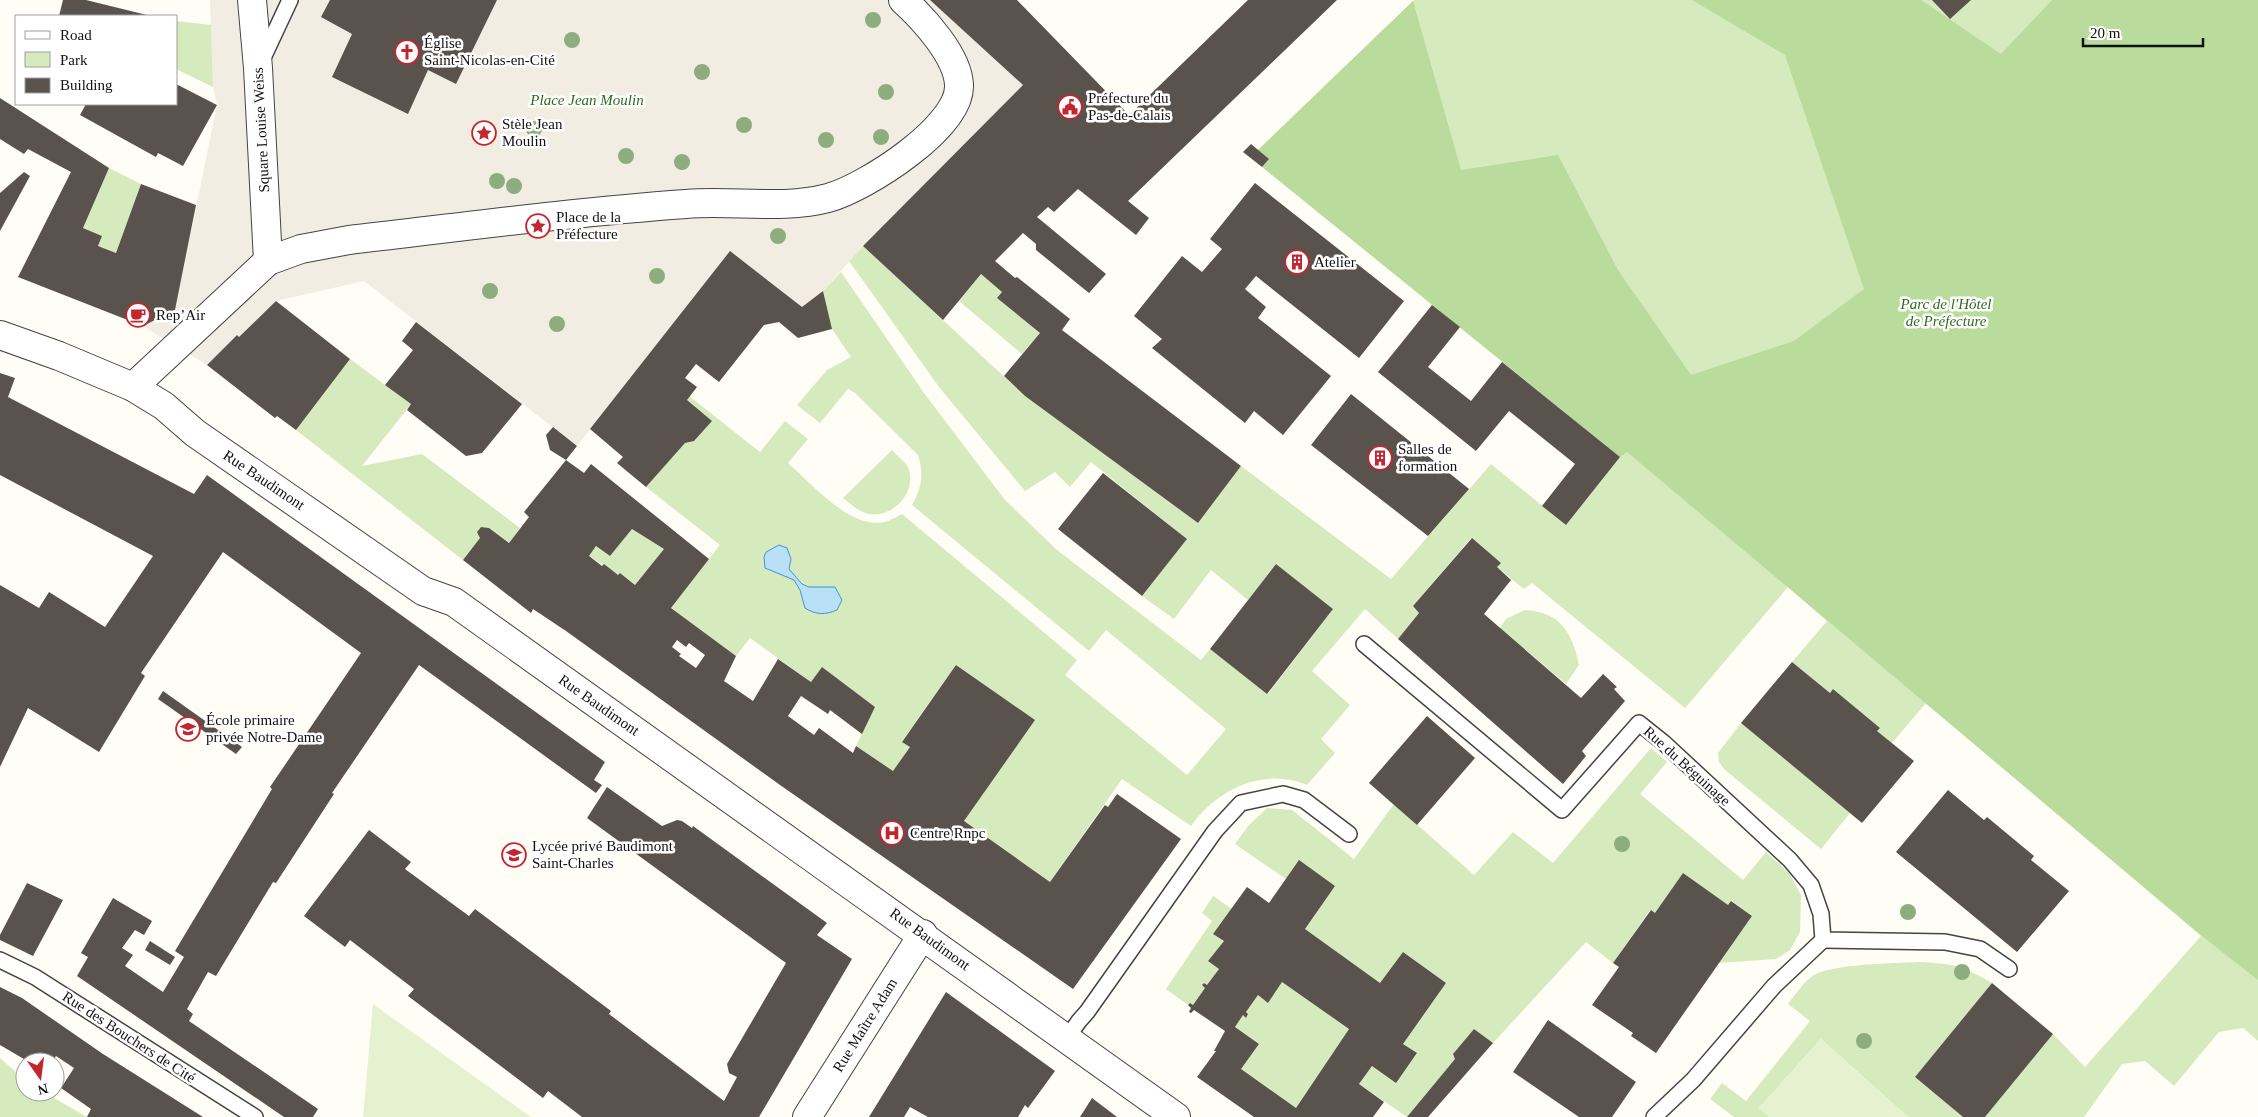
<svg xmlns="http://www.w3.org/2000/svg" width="2258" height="1117" font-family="'Times New Roman',serif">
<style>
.green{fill:#d5ebbd}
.forest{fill:#b9dc9c}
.pitch{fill:#e6f2cf}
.plaza{fill:#f1ede2}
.water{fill:#b9e0f7;stroke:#3f96cf}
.building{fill:#5a524d;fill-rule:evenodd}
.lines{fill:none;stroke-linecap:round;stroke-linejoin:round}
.service-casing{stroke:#444;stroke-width:18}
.minor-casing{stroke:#444;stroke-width:30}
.tertiary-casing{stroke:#444;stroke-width:30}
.service{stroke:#fff;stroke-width:15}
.minor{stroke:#fff;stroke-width:28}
.tertiary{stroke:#fff;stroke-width:28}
.tree{fill:#8dad7f}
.labels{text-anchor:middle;stroke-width:5;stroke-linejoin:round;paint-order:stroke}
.poi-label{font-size:15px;fill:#111;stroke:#fff;text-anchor:start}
.park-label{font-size:15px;font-style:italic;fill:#2f6b1f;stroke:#fff}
.street-label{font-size:15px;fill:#111;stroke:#fff}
</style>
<rect width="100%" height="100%" fill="#fffdf5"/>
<g class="green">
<path d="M1414,0H2258V1041L2243,1028L2219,1032L2174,1086L2145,1061L2122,1064L2084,1117H1985L2053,1034L2085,1067L2201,936L1926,703L1892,743L1877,731L1880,728L1833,689L1830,693L1792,662L1827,621L1788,587L1685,708L1532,583L1524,589L1497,567L1500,563L1471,538L1413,606L1419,613L1398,639L1365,609L1312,671L1350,705L1321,739L1335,753L1307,785C1263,767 1217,789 1191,826L1122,779L1050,882L964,821L1034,720L956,665L902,741L910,747L893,771L856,746L875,707L822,667L811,682L750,638L736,656L671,608L720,545L646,487L685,443L694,441L711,421L687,400L689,396L760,452L785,421L808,439L788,463C812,484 853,533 888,521C893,519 898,516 902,514L1077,660L1065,675L1187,775L1226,729L1106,630L1089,651L912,505C922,487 924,474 918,455L855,393L848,389L820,423L797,405L827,370L851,357L832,329L823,291L841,272L924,393L1005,500L1057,550L1201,660L1210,649L1268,694L1333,609L1276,564L1248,600L1211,570L1174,619L1142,596L1187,539L1091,462L1070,487L1055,472L1025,491L939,387L849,261L863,246L1025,396L1198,523L1241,466L1391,579L1491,464L1566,525L1620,457L1432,305L1258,150Z"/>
<path d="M176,21L212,25L213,87L176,69Z"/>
<path d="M109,168L141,184L116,253L98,246L102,236L83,228Z"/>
<path d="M981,274L1002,292L997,298L1040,333L1022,354L959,301Z"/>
<path d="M350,359L411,404L362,466L422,454L520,528L509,543L489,528L481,527L477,532L480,538L463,560L296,430Z"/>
<path d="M892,450C896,455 905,461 908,467C918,491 894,518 869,514C859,512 851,504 843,498Z"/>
<path d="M632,529L664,549L635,585L620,573L618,575L589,556L596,546L610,556Z"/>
<path d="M1525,610C1561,612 1572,633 1579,665L1566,684L1500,628L1506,619Z"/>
<path d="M1741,723L1850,813L1821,849L1724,769L1719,762L1718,753Z"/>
<path d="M1651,748L1667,762L1640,794L1743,880L1766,852L1790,874L1801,895L1800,932L1790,950L1776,959L1719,963L1752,916L1732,901L1728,905L1655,913L1650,910L1613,963L1586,942L1493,1043L1474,1029L1453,1054L1455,1059L1407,1117L1359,1084L1372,1066L1396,1082L1417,1054L1403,1044L1446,983L1403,952L1380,983L1305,929L1335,886L1299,861L1286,879L1235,844L1249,825L1267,808L1292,810L1354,859L1394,804L1474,875L1513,832L1553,863Z"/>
<path d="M1213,896L1232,909L1213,934L1224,941L1208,961L1219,969L1207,985L1204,983L1202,985L1205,988L1193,1005L1190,1003L1188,1005L1166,989L1212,921L1202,913Z"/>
<path d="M1919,962C1954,964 1961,965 1992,983L1915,1077L1963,1117H1908L1821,1039L1759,1108L1770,1117H1734L1710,1099L1722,1083L1746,1101L1810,1021L1788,1004C1795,995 1804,981 1814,975C1834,964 1895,963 1919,962Z"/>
<path d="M1282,982L1349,1029L1296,1108L1241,1069L1259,1044L1235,1027L1243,1015L1246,1018L1248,1014L1246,1012L1258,995L1268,1003Z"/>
<path d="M0,1058L25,1080V1092H55V1088H61L54,1098L87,1117H0Z"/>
</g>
<path class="forest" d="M1692,0H1921L2001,54L2052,0H2258V980L2202,936L1627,452L1620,457L1262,167L1269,159L1258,150L1413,1L1461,170L1558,155L1618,270L1691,375L1794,341L1864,289L1785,55Z"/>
<g class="pitch">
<path d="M373,1004L531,1117H363Z"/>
<path d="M1821,1039L1908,1117H1770L1759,1108Z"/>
</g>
<path class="plaza" d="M210,0H930L1023,85L863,246L823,291L802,307L730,252L577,446L364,281L276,301L239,337L236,335L207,365L143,326L175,310L217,105L213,87Z"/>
<path class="water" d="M779,545L787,548L791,559L789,569L802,584L809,587H835L842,600L837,610C825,615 816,615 805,608L800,590L794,580L765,568L764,557L766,552Z"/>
<g class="building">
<path d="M63,0H86L151,16H59Z"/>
<path d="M330,0H497L456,84L428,70L408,114L332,77L352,34L321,17Z"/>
<path d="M930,0H1017L1129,115L1248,0H1337L1128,201L1149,218L1136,235L1078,189L1054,212L1048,207L1037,217L1106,274L1089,293L1036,250V244L1023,233L995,261L1015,278L1017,277L1070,319L1062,330L1241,466L1198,523L1025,396L1004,376L1040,333L997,298L1002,292L981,274L943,320L863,246L1023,85Z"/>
<path d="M1932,0H1971L1950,19Z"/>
<path d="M176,84L217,105L183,166L158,153L156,157L80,115L86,104H176Z"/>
<path d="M0,98L109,168L83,228L102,236L98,246L116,253L141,184L196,205L175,310L143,326L18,277L71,172L28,149L24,154L0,139Z"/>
<path d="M1251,144L1269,159L1262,167L1243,152Z"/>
<path d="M24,172L30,176L0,231V193Z"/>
<path d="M1255,183L1404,301L1359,358L1256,276L1245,289L1266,307L1258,318L1331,376L1283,435L1254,411L1245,423L1152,348L1162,339L1134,316L1182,256L1202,272L1222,249L1210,239Z"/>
<path d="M730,251L802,307L823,291L832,329L798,338L779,322L764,325L719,382L696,364L685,378L697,387L687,400L712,421L694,441L685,443L646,487L617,463L623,457L590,429Z"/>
<path d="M276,301L350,359L296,430L277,416L275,418L207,365L237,335L239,337Z"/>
<path d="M1432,305L1460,327L1428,367L1471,401L1502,362L1620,457L1566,525L1542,506L1575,464L1509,411L1476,451L1378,372Z"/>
<path d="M416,322L522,404L482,453L466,456L407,410L411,404L385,385L413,350L402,341Z"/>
<path d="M0,373L15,378L8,397L194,494L207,475L605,762L594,780L602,785L596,793L419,665L332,793L334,794L276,883L273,882L216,976L208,972L187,1009L193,1014L189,1021L318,1109L313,1117H284L77,976L88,957L81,953L113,898L152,921L144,935L135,930L122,948L133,955L125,966L163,992L184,957L175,951L272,789L270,787L361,653L223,552L141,673L145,676L99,752L28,708L0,767V585L39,608L49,592L105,627L153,556L0,475Z"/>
<path d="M1351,394L1469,489L1428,536L1311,445Z"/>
<path d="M553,427L577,446L566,460L584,473L591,464L709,559L671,608L736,656L724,681L753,701L778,659L811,682L822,667L875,707L862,734L830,710L828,714L801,696L788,716L814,735L819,728L853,753L856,746L893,771L910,747L902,742L956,665L1035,720L964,821L1050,882L1105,805L1108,807L1117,794L1181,839L1073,989L780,785L566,631L533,609L531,613L463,560L480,538L477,532L481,527L489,528L509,543L529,517L524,512L566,460L550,450L546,435ZM632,529L664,549L635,585L620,573L618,575L604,564L602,566L589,556L596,546L610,556ZM677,640L686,647L689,643L705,655L696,668L679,656L681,654L672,647Z"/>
<path d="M1103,473L1187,539L1142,596L1058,529Z"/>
<path d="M1472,538L1501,563L1497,567L1511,580L1484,614L1581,698L1603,674L1617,687L1614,689L1625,701L1582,751L1586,756L1563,784L1398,639L1419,613L1413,606Z"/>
<path d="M1276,564L1333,609L1267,694L1210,649Z"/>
<path d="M1792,662L1830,693L1833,689L1880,728L1877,731L1914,761L1862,823L1741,723Z"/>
<path d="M163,691L242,747L236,754L158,699Z"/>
<path d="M1427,716L1475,758L1417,825L1369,783Z"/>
<path d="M607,787L662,826L677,820L682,821L692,828L693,826L827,923L817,935L852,959L759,1117H582L548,1091L543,1098L408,996L414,989L350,940L345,947L304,916L369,830L411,862L405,869L469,916L475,909L611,1011L609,1014L724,1101L737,1077L729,1073L727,1064L786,963L587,818Z"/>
<path d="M1948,790L1984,820L1987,817L2034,856L2031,860L2069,891L2017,952L1896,852Z"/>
<path d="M1299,860L1335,886L1305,929L1380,983L1403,952L1446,983L1403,1044L1417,1053L1396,1083L1372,1066L1359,1084L1384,1102L1373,1117H1254L1197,1077L1216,1051H1214L1225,1031L1194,1010L1191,1013L1189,1012L1191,1008L1188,1005L1190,1003L1193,1005L1205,988L1202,985L1204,983L1207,985L1219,969L1208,961L1224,941L1213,934L1247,887L1269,903ZM1282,982L1349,1029L1296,1108L1241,1069L1259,1044L1235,1027L1243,1015L1246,1018L1248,1014L1246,1012L1258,995L1268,1003Z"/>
<path d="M1683,873L1728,905L1731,901L1752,916L1656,1053L1631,1036L1633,1033L1592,1005L1619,967L1613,963L1651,910L1655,913Z"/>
<path d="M27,883L63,900L33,956L0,940V935Z"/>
<path d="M150,941L175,957L170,965L145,950Z"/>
<path d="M1992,983L2053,1034L1985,1117H1963L1915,1077Z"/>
<path d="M0,987L22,998L103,1054L203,1117H87L91,1109L61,1088L74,1068L56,1056L52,1062H29L0,1045Z"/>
<path d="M946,992L1055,1071L1028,1108L1025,1105L1018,1117H928L910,1107L904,1117H869Z"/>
<path d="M1548,1020L1636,1082L1612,1117H1579L1513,1072Z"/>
<path d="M1474,1029L1493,1043L1428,1117H1407L1455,1059L1453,1054Z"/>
<path d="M1092,1098L1117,1117H1080Z"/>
</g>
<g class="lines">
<g class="service-casing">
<g id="service">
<path d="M262,60L290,0"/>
<path d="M1364,644L1562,810L1639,723L1664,743L1790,860L1811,885L1821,914L1823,940L1945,942L1980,949L2009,969"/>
<path d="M0,960L35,977L255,1117"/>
<path d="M1067,1038L1079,1021L1087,1012L1215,831L1241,803L1283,794L1304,800L1349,834"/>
<path d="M1654,1117L1693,1080L1774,986L1823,940"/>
</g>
</g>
<g class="minor-casing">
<g id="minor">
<path d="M252,0L258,68L268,261"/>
<path d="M133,387L268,261L301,249L349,240C461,227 574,212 686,204C732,200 783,210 828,198C865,188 961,127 959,85C958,56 923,18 903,0"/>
<path d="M807,1117L923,934"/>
</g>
</g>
<g class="tertiary-casing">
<path id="tertiary" d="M0,335L59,356L133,387L164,406L195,433L423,591L454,602L1176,1117"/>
</g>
<use href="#service" class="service"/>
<use href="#minor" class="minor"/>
<use href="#tertiary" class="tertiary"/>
</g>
<g class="tree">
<circle cx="873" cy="20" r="8"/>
<circle cx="572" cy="40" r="8"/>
<circle cx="702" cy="72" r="8"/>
<circle cx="886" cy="92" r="8"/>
<circle cx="744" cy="125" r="8"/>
<circle cx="534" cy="129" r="8"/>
<circle cx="881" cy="137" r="8"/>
<circle cx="826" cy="140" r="8"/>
<circle cx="626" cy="156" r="8"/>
<circle cx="682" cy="162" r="8"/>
<circle cx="497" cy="181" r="8"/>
<circle cx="514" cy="186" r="8"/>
<circle cx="778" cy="236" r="8"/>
<circle cx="657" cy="276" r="8"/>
<circle cx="490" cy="291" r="8"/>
<circle cx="557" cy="324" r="8"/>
<circle cx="1622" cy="844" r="8"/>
<circle cx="1908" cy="912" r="8"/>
<circle cx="1962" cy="972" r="8"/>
<circle cx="1864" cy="1041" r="8"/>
</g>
<defs>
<g id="church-ring" transform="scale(1.25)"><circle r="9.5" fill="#fff" stroke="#c4262e" stroke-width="1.5"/><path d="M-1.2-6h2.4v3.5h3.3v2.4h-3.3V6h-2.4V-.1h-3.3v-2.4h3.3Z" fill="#c4262e"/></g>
<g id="civic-ring" transform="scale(1.25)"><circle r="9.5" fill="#fff" stroke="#c4262e" stroke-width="1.5"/><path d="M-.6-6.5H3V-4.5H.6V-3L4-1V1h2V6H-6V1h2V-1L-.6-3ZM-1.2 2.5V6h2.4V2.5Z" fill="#c4262e"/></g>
<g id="sight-ring" transform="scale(1.25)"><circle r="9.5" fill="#fff" stroke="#c4262e" stroke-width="1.5"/><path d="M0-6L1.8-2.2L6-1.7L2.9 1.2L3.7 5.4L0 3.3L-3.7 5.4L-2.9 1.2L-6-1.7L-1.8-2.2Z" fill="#c4262e"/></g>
<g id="building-ring" transform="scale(1.25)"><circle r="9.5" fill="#fff" stroke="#c4262e" stroke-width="1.5"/><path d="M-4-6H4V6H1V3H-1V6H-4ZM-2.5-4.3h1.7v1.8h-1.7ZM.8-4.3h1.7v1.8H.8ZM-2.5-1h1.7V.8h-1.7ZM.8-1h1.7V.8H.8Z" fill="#c4262e"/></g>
<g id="cafe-ring" transform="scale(1.25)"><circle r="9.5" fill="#fff" stroke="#c4262e" stroke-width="1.5"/><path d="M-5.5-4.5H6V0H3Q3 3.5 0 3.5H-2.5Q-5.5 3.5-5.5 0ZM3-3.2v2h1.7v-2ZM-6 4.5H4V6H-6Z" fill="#c4262e"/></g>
<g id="school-ring" transform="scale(1.25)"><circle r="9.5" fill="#fff" stroke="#c4262e" stroke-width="1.5"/><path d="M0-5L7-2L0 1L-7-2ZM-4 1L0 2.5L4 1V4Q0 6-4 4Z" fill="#c4262e"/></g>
<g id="hospital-ring" transform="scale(1.25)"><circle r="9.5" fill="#fff" stroke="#c4262e" stroke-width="1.5"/><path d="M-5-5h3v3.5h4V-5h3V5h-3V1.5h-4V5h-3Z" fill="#c4262e"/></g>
</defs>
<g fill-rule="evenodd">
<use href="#church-ring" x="407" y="52"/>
<use href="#civic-ring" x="1070" y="107"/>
<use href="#sight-ring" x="484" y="133"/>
<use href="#sight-ring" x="538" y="226"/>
<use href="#building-ring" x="1297" y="262"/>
<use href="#cafe-ring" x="138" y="315"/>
<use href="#building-ring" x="1380" y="458"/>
<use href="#school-ring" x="188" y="729"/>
<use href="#hospital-ring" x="892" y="833"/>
<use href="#school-ring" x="514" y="855"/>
</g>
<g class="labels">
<g class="poi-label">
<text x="424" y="48">Église<tspan x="424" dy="17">Saint-Nicolas-en-Cité</tspan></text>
<text x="1088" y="103">Préfecture du<tspan x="1088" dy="17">Pas-de-Calais</tspan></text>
<text x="502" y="129">Stèle Jean<tspan x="502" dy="17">Moulin</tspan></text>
<text x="556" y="222">Place de la<tspan x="556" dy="17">Préfecture</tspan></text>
<text x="1314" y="267">Atelier</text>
<text x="156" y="320">Rep’Air</text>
<text x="1398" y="454">Salles de<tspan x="1398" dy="17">formation</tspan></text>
<text x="206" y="725">École primaire<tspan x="206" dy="17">privée Notre-Dame</tspan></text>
<text x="910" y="838">Centre Rnpc</text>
<text x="532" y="851">Lycée privé Baudimont<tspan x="532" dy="17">Saint-Charles</tspan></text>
</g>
<g class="park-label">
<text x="587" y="105">Place Jean Moulin</text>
<text x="1946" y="309">Parc de l'Hôtel<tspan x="1946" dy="17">de Préfecture</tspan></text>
</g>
<g class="street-label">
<text transform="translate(261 130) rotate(-93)" y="5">Square Louise Weiss</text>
<text transform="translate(264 480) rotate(34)" y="5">Rue Baudimont</text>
<text transform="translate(599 705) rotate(35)" y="5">Rue Baudimont</text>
<text transform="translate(1687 766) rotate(42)" y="5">Rue du Béguinage</text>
<text transform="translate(930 939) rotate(36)" y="5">Rue Baudimont</text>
<text transform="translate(865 1025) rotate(-58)" y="5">Rue Maître Adam</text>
<text transform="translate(129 1037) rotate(33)" y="5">Rue des Bouchers de Cité</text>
</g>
</g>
<rect x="15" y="15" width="162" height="90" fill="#ffffff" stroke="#a0a0a0"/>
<rect x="25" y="31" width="25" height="8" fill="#ffffff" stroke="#a0a0a0"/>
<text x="60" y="40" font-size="15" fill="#111111">Road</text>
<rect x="25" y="52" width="25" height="15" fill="#d5ebbd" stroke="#a0a0a0"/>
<text x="60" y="65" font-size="15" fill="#111111">Park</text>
<rect x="25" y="78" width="25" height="15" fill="#5a524d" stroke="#a0a0a0"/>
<text x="60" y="90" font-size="15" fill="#111111">Building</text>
<g transform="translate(40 1077) rotate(166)"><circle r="24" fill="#ffffff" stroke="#a0a0a0"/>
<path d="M0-4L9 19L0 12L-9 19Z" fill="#c4262e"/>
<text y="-8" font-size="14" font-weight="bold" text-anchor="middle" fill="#111111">N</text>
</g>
<path d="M2083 38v8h120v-8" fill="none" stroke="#111111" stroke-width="2.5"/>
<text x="2090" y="38" font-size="15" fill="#111111" stroke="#ffffff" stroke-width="4" paint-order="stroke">20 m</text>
</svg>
